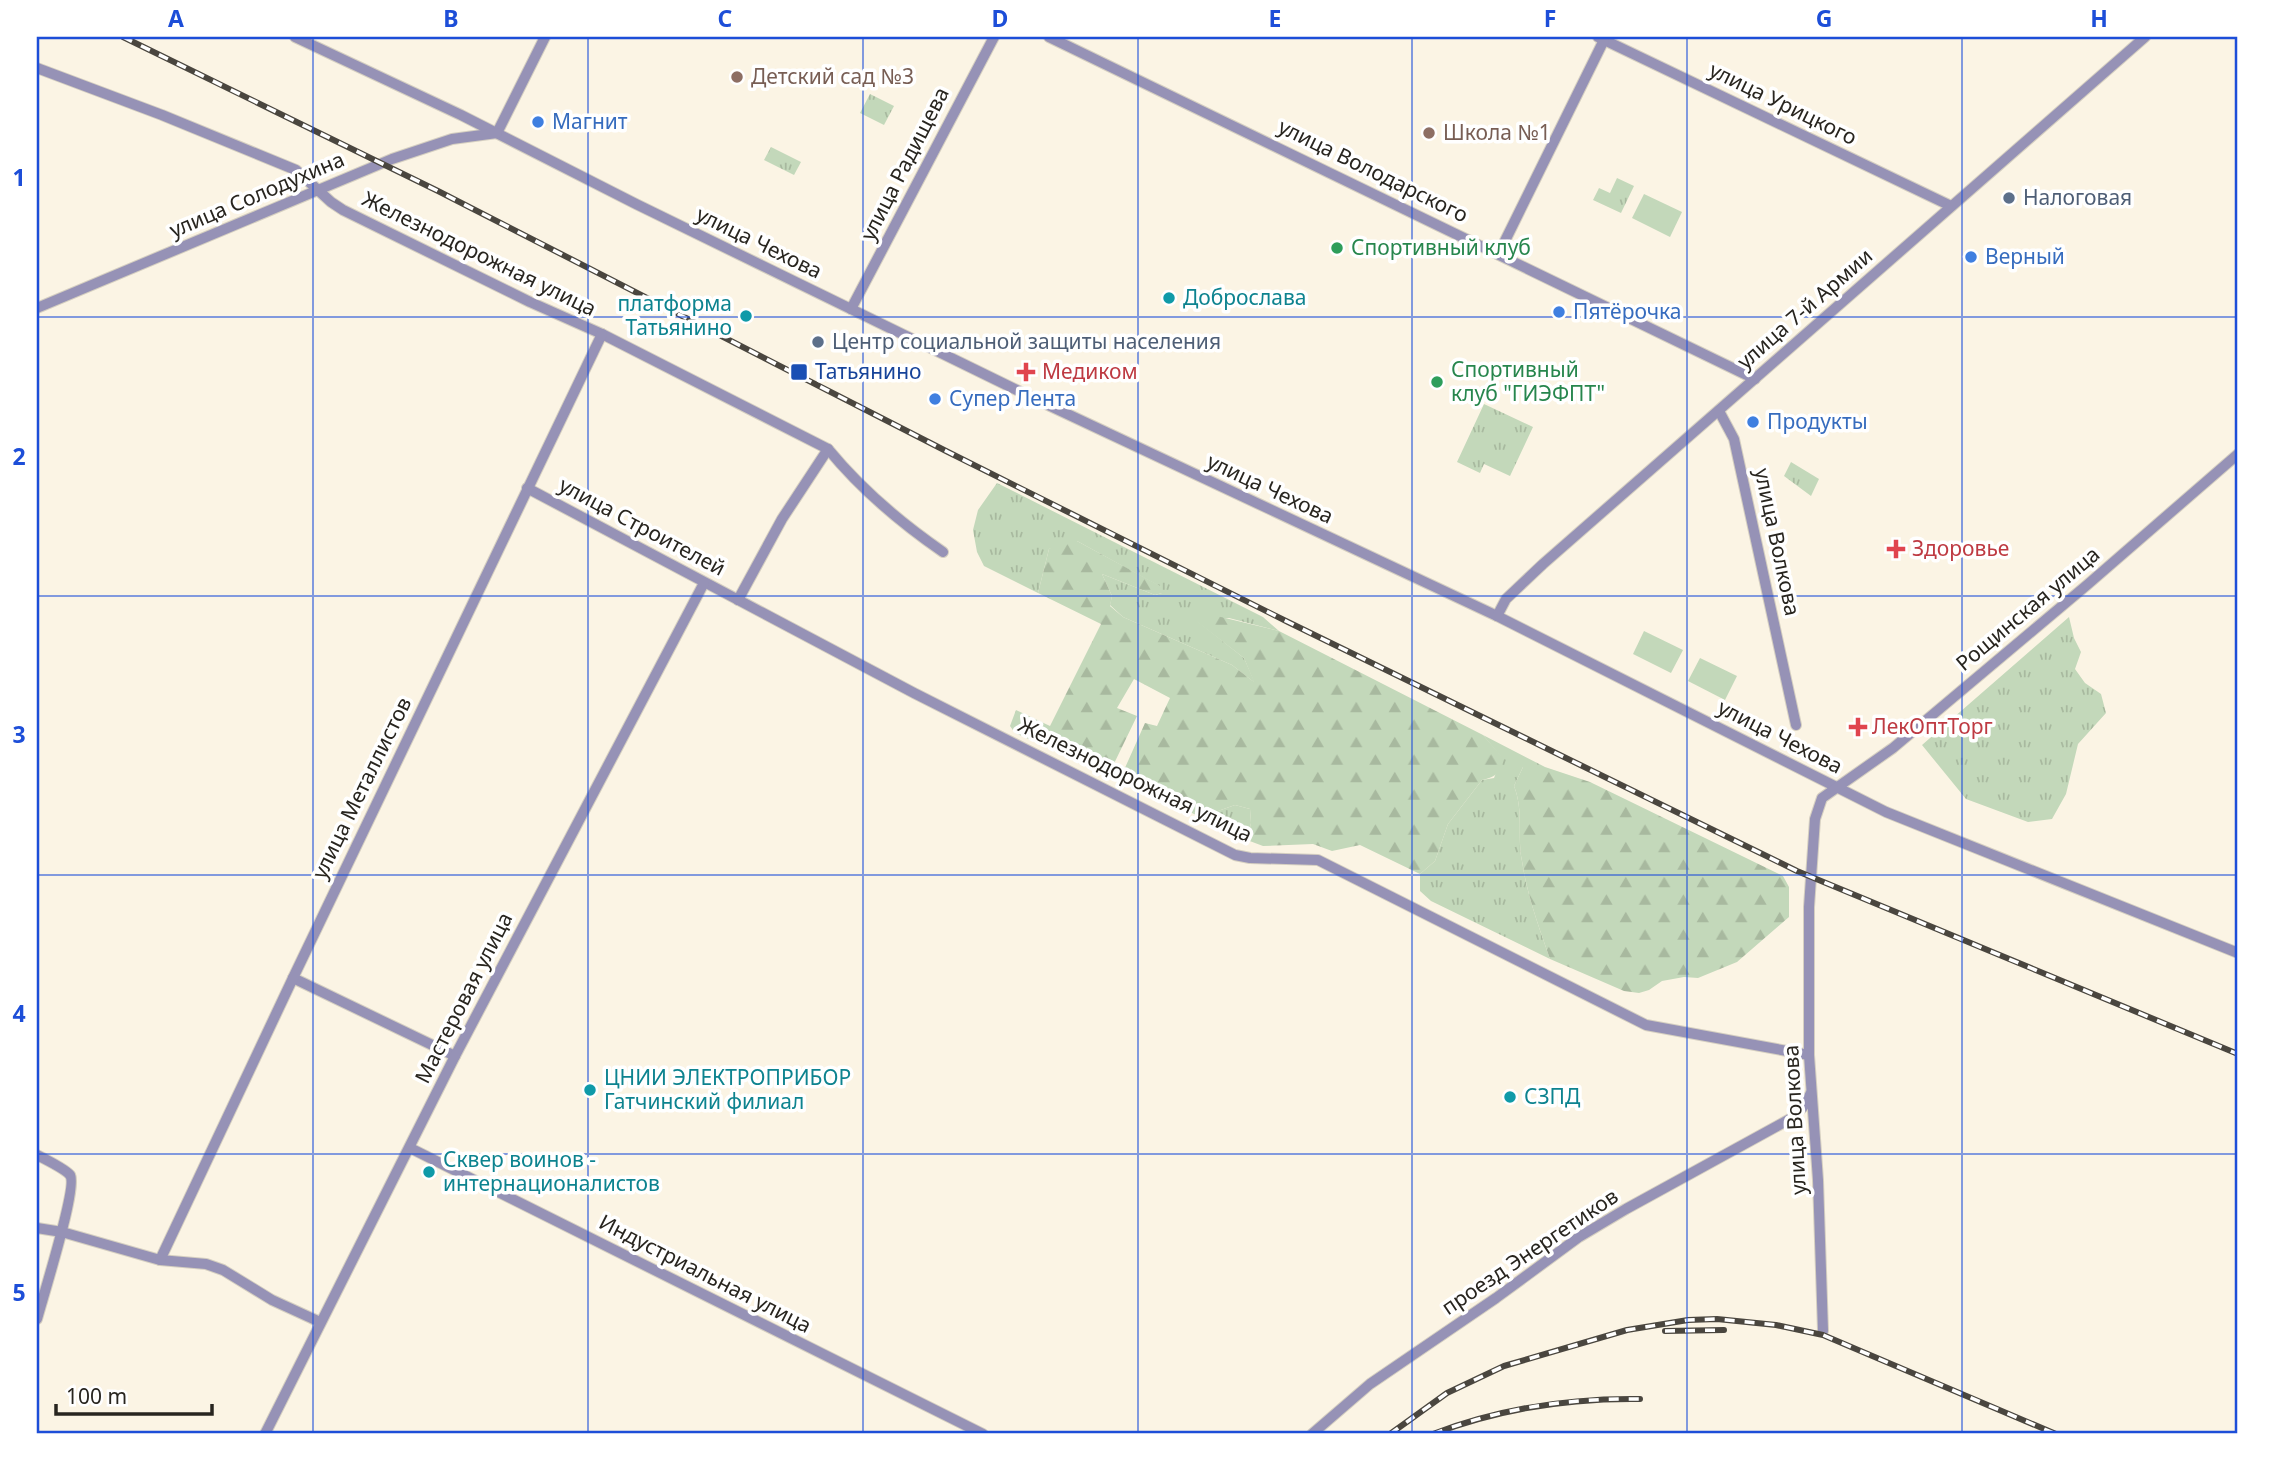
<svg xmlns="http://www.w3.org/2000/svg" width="2275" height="1471" font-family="'Noto Sans',sans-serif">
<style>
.grass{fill:url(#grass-tufts)}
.forest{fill:url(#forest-firs)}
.pitch{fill:#c3d8ba}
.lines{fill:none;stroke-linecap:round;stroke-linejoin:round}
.minor-casing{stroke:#d5cfc1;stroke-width:12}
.minor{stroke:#9692b6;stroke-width:10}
.rail-casing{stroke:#4a463f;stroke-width:6}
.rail{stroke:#fff;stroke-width:3.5;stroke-dasharray:10;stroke-linecap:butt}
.grid{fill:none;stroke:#1d4ed8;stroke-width:2;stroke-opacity:0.55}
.education-dot{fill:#8d6e63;stroke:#fff;stroke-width:2.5}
.shop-dot{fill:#3f7fe0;stroke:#fff;stroke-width:2.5}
.service-dot{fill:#5c6f8a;stroke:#fff;stroke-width:2.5}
.leisure-dot{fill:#2e9e5b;stroke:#fff;stroke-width:2.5}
.culture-dot{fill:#0f9aa8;stroke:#fff;stroke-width:2.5}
.transit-dot{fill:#1a4fb4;stroke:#fff;stroke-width:2.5}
.health-dot{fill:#e0444e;stroke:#fff;stroke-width:2.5}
.labels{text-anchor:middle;stroke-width:7;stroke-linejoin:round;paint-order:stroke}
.education-label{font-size:21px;fill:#785e54;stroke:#fff;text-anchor:start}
.street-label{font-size:21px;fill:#28251f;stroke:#fff}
.shop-label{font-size:21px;fill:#366cbe;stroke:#fff;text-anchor:start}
.service-label{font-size:21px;fill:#4e5e75;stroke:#fff;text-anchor:start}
.leisure-label{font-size:21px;fill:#27864d;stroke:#fff;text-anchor:start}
.culture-label{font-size:21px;fill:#0d838f;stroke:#fff;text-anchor:start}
.transit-label{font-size:21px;fill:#164399;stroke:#fff;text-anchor:start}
.health-label{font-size:21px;fill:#be3a42;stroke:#fff;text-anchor:start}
.neatline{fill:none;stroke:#1d4ed8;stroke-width:2.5}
.grid-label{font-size:23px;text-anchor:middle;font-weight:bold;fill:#1d4ed8}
</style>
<defs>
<pattern id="grass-tufts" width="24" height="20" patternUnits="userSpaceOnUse" patternTransform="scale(1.75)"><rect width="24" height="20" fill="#c3d8ba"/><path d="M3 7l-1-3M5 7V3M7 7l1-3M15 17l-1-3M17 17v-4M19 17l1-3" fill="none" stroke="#a8b99f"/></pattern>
<pattern id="forest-firs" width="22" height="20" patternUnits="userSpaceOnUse" patternTransform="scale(1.75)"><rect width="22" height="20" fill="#c3d8ba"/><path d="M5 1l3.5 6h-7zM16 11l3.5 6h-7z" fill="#a8b99f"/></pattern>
</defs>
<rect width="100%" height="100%" fill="#fbf4e4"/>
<g class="grass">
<path d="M870,94L894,106L884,125L860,113Z"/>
<path d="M771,147L801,162L794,175L764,160Z"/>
<path d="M1617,178L1634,186L1621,213L1593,200L1599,188L1610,193Z"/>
<path d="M1484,404L1533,427L1510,476L1484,464L1480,473L1457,462Z"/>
<path d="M1791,462L1819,479L1811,496L1784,476Z"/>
<path d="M997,483L1263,617L1279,631L1229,618L1197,621L1244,658L1255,683L1232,665L1123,617L1110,605L1112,596L1102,574L1155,595L1162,593L1161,587L1077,541L1049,549L1038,593L984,566L977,552L973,530L978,510Z"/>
<path d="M2069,617L2074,638L2081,652L2075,669L2085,683L2101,694L2106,713L2078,744L2066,794L2052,819L2028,822L1966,799L1922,745Z"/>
<path d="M1483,735L1545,767H1523L1514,786C1524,812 1517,835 1522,861C1527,895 1539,927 1550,959L1431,901L1420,891V874L1435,861L1448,824L1482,780L1494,778L1502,758Z"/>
<path d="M1235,805L1250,809L1251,823L1247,840L1192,813L1218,811Z"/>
</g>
<g class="forest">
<path d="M1062,541H1077L1162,587V593L1155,595L1102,574L1112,596L1110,606L1123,617L1232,665L1254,682L1244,658L1196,621L1200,612L1279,631L1483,735L1503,758C1502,773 1495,777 1482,780L1448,824L1435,861L1420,874L1360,845L1332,851L1313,844L1263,846L1247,840L1251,823L1250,809L1235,805L1218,811L1192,813L1120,779L1145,723L1157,726L1170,698L1134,679L1117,708L1137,716L1109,774L1015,733L1010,726L1016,710L1050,726L1101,624L1038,593L1049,549Z"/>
<path d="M1523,767H1545L1590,782L1783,876L1789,887V917L1737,962L1698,978L1684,977L1662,981L1649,990L1639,993L1624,991L1550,959C1539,927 1527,895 1522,861C1517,834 1524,812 1514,786Z"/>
</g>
<g class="pitch">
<path d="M1644,194L1682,212L1670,237L1632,218Z"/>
<path d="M1644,631L1683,650L1671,673L1633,654Z"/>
<path d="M1700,658L1737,676L1725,700L1688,681Z"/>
</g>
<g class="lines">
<g class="minor-casing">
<g id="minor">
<path d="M295,37L461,115L636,204L1029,396L1497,616L1886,812L2238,953"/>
<path d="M1049,37L1755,379"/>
<path d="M1598,37L1951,206"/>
<path d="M37,68L162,115L296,170L331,202L343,210L530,302L602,334L828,449C860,488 901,523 943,552"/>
<path d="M497,133L545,37"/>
<path d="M1499,253L1604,40"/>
<path d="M37,308L392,159L452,139L497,133"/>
<path d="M851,309L994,37"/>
<path d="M1719,411L1734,439L1796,725"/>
<path d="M527,488L914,693L1235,855L1250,858L1318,860L1646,1025L1809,1055"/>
<path d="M738,600L782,519L828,449"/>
<path d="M1497,616L1506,599L1543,564L2145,37"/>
<path d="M293,978L455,1056"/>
<path d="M410,1148L983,1434"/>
<path d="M37,1155C45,1159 65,1169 70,1175C78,1186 42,1300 37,1319"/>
<path d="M37,1228L62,1232L160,1260L206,1264L223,1270L272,1300L320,1322"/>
<path d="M160,1260L293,978L602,334"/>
<path d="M1823,1331L1818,1180L1809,1055V907L1815,819L1822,798L1893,748L2087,585L2238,454"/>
<path d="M265,1434L455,1056L704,583"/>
<path d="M1312,1434L1370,1384L1496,1298L1579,1237L1626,1209L1790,1119L1803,1107L1811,1093"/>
</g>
</g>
<use href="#minor" class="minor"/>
<g class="rail-casing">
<g id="rail">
<path d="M123,37L438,191L948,452L1288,622L1797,871L2238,1054"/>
<path d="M1665,1331L1724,1330"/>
<path d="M1390,1434L1447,1393L1504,1366L1627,1330L1688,1320L1717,1319L1776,1325L1823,1335L2056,1434"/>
<path d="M1433,1434C1501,1408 1568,1398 1640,1399"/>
</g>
</g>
<use href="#rail" class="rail"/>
</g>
<path class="grid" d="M313,37V1434M588,37V1434M863,37V1434M1138,37V1434M1412,37V1434M1687,37V1434M1962,37V1434M37,317H2238M37,596H2238M37,875H2238M37,1154H2238"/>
<g class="education-dot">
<circle cx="737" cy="77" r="7"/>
<circle cx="1429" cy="133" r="7"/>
</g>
<g class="shop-dot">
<circle cx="538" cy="122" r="7"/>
<circle cx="1971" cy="257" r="7"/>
<circle cx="1559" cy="312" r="7"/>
<circle cx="935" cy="399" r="7"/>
<circle cx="1753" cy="422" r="7"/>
</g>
<g class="service-dot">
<circle cx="2009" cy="198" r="7"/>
<circle cx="818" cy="342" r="7"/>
</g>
<g class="leisure-dot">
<circle cx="1337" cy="248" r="7"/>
<circle cx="1437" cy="382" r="7"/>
</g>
<g class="culture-dot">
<circle cx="1169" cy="298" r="7"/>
<circle cx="746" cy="316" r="7"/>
<circle cx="590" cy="1090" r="7"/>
<circle cx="1510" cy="1097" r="7"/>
<circle cx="429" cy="1172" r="7"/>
</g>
<rect class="transit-dot" x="790" y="363" width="18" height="18" rx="3.5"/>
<g class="health-dot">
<path d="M1022.5 361.5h7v7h7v7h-7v7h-7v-7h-7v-7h7z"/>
<path d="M1892.5 538.5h7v7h7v7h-7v7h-7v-7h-7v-7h7z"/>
<path d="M1854.5 716.5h7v7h7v7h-7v7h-7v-7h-7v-7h7z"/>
</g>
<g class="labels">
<g class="education-label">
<text x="751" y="84">Детский сад №3</text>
<text x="1443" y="140">Школа №1</text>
</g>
<g class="street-label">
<text transform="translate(1783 104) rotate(26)" y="7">улица Урицкого</text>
<text transform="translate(905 164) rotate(-63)" y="7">улица Радищева</text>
<text transform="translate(1373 171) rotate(26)" y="7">улица Володарского</text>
<text transform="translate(257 195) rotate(-23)" y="7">улица Солодухина</text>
<text transform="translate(759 243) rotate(26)" y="7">улица Чехова</text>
<text transform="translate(479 254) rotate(26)" y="7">Железнодорожная улица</text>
<text transform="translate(1805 309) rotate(-41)" y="7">улица 7-й Армии</text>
<text transform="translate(1270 489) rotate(25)" y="7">улица Чехова</text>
<text transform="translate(642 527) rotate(28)" y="7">улица Строителей</text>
<text transform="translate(1777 542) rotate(78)" y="7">улица Волкова</text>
<text transform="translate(2028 609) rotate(-40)" y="7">Рощинская улица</text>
<text transform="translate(1780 737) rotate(27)" y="7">улица Чехова</text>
<text transform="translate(1135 780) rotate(26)" y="7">Железнодорожная улица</text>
<text transform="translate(362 788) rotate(-64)" y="7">улица Металлистов</text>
<text transform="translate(464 998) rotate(-63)" y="7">Мастеровая улица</text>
<text transform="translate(1795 1120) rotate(-93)" y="7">улица Волкова</text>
<text transform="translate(1530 1252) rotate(-34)" y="7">проезд Энергетиков</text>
<text transform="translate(705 1274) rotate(27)" y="7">Индустриальная улица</text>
</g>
<g class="shop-label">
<text x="552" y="129">Магнит</text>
<text x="1985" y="264">Верный</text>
<text x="1573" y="319">Пятёрочка</text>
<text x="949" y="406">Супер Лента</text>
<text x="1767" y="429">Продукты</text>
</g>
<g class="service-label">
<text x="2023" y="205">Налоговая</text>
<text x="832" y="349">Центр социальной защиты населения</text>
</g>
<g class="leisure-label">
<text x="1351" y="255">Спортивный клуб</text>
<text x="1451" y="377">Спортивный<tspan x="1451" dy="24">клуб "ГИЭФПТ"</tspan></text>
</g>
<g class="culture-label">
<text x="1183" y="305">Доброслава</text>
<text x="732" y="311" text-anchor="end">платформа<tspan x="732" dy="24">Татьянино</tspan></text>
<text x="604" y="1085">ЦНИИ ЭЛЕКТРОПРИБОР<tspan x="604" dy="24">Гатчинский филиал</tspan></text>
<text x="1524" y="1104">СЗПД</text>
<text x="443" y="1167">Сквер воинов -<tspan x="443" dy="24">интернационалистов</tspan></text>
</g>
<g class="transit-label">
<text x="815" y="379">Татьянино</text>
</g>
<g class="health-label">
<text x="1042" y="379">Медиком</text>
<text x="1912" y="556">Здоровье</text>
<text x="1872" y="734">ЛекОптТорг</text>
</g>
</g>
<rect width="2275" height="1471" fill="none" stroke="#ffffff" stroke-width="77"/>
<path d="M56 1404v10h156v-10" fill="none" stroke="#28251f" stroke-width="3.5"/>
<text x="66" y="1404" font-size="21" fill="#28251f" stroke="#ffffff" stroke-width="5" paint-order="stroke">100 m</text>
<rect x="38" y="38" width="2198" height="1394" class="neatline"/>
<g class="grid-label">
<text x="176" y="27">A</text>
<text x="451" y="27">B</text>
<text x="725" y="27">C</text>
<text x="1000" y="27">D</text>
<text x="1275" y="27">E</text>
<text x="1550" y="27">F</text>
<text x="1824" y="27">G</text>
<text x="2099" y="27">H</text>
<text x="19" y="186">1</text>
<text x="19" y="465">2</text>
<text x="19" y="743">3</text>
<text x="19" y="1022">4</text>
<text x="19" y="1301">5</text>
</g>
</svg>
